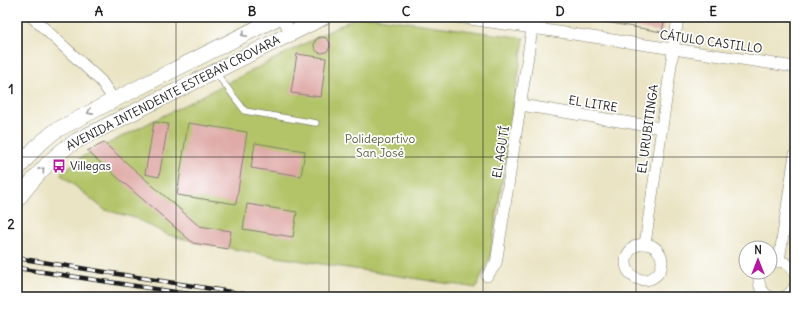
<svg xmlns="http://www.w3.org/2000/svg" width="812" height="314" font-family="Delius,sans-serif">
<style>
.green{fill:#b2c367;stroke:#677042}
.building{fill:#dfaaa7}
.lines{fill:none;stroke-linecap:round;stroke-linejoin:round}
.service-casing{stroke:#838070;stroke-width:7}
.minor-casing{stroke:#838070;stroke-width:12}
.secondary-casing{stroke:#838070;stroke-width:16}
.service{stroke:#fff;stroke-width:5.5}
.minor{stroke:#fff;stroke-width:11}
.secondary{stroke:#fff;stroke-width:15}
.rail-casing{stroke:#1c1c1c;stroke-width:4.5}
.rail{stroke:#fff;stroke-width:3;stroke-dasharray:9;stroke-linecap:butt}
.oneway{stroke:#999}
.grid{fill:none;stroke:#1c1c1c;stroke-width:1;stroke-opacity:0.55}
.labels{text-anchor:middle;stroke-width:3.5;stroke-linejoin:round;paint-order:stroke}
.street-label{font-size:12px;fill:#1c1c1c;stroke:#fff}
.park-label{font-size:12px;fill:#585f3a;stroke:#fff}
.poi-label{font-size:12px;fill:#1c1c1c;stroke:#fff;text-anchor:start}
.neatline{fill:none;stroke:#1c1c1c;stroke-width:1.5}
.grid-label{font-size:13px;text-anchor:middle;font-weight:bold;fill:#1c1c1c}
</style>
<rect width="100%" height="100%" fill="#fff"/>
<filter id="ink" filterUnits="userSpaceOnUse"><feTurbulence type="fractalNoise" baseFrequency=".025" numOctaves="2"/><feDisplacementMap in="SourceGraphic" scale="8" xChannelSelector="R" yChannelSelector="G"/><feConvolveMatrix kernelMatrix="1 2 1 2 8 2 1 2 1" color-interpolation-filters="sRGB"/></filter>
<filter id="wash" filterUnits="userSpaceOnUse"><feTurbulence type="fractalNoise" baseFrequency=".012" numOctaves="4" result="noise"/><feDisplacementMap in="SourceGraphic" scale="16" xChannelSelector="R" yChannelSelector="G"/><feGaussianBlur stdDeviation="0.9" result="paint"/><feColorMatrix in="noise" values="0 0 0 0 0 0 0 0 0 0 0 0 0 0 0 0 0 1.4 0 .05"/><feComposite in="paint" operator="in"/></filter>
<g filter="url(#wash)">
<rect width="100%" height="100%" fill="#eae4c4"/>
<path class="green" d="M357,17H370L524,38L490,258L476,288L277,257L202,243L168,235L135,218L105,210L60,174L82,157Z"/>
<g id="blocks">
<g class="building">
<path d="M577,17H665L662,32Z"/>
<circle cx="322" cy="45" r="8"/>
<path d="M297,54L326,58L321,97L291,93Z"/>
<path d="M154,122L168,124L159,177L145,174Z"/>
<path d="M188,123L247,132L236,204L177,195Z"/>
<path d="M104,143L199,226L231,231L228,249L193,243L87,151Z"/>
<path d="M255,143L305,151L301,176L251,168Z"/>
<path d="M247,204L297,212L293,237L243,229Z"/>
</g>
</g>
</g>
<g filter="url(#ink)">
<use href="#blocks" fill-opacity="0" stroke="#838070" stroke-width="1"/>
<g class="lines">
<g class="service-casing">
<path id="service" d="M216,73L245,111L316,123"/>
</g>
<g class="minor-casing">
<g id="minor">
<path d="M32,17L101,81L114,100"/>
<path d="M282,17L291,33"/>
<path d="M457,17L795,67"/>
<path d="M521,105L661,128"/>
<path d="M645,244L678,17"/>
<circle cx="644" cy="262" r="18"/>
<path d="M779,261L795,154"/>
<path d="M770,263C781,258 791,264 795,274"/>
<path d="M760,272C757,283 760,292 770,297"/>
<path d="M487,276L496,264L532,29"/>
<path d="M784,297C790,295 792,291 795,286"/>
</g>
</g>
<g class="secondary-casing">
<g id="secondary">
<path d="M17,170L36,147L55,131L114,100L279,17"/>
<path d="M17,200C35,178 51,156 76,141L324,17"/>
</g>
</g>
<use href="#service" class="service"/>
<use href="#minor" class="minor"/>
<use href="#secondary" class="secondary"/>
<g class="rail-casing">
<g id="rail">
<path d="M17,258L262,297"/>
<path d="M17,268L208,297"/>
</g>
</g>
<use href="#rail" class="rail"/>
</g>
<defs><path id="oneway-chevron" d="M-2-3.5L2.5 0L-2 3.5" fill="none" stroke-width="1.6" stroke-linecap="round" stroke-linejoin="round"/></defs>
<g class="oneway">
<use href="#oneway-chevron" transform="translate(244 34) rotate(153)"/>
<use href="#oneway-chevron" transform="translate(90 112) rotate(152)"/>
<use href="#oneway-chevron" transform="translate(42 170) rotate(-48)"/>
</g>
</g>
<path class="grid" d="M176,17V297M329,17V297M483,17V297M636,17V297M17,157H795"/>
<defs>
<g id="bus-bare" transform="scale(1.08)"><path d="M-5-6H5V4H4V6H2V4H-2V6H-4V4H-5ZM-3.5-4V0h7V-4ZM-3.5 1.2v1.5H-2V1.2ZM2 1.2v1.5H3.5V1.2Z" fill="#b5179e" stroke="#fff" stroke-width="2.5" paint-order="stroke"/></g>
</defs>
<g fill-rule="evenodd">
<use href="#bus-bare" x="59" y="166"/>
</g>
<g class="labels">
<g class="street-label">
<text transform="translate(711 42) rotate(8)" y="4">CÁTULO CASTILLO</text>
<text transform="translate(173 93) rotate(-27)" y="4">AVENIDA INTENDENTE ESTEBAN CROVARA</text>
<text transform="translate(593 104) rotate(9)" y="4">EL LITRE</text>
<text transform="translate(648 129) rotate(-82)" y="4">EL URUBITINGA</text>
<text transform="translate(501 152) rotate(-81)" y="4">EL AGUTÍ</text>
</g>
<g class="park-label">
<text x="380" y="143">Polideportivo<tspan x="380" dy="14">San José</tspan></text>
</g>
<g class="poi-label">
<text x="70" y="170">Villegas</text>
</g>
</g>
<rect width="812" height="314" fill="none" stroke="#fff" stroke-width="44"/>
<g transform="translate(758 260)"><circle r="19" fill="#ffffff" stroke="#a4a4a4"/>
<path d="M0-3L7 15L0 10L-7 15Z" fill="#b5179e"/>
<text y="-6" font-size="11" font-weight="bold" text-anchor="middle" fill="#1c1c1c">N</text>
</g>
<rect x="22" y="22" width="768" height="270" class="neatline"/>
<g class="grid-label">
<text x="99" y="16">A</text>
<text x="252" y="16">B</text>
<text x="406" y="16">C</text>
<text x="560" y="16">D</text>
<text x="713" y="16">E</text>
<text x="11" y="94">1</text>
<text x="11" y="229">2</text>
</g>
</svg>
